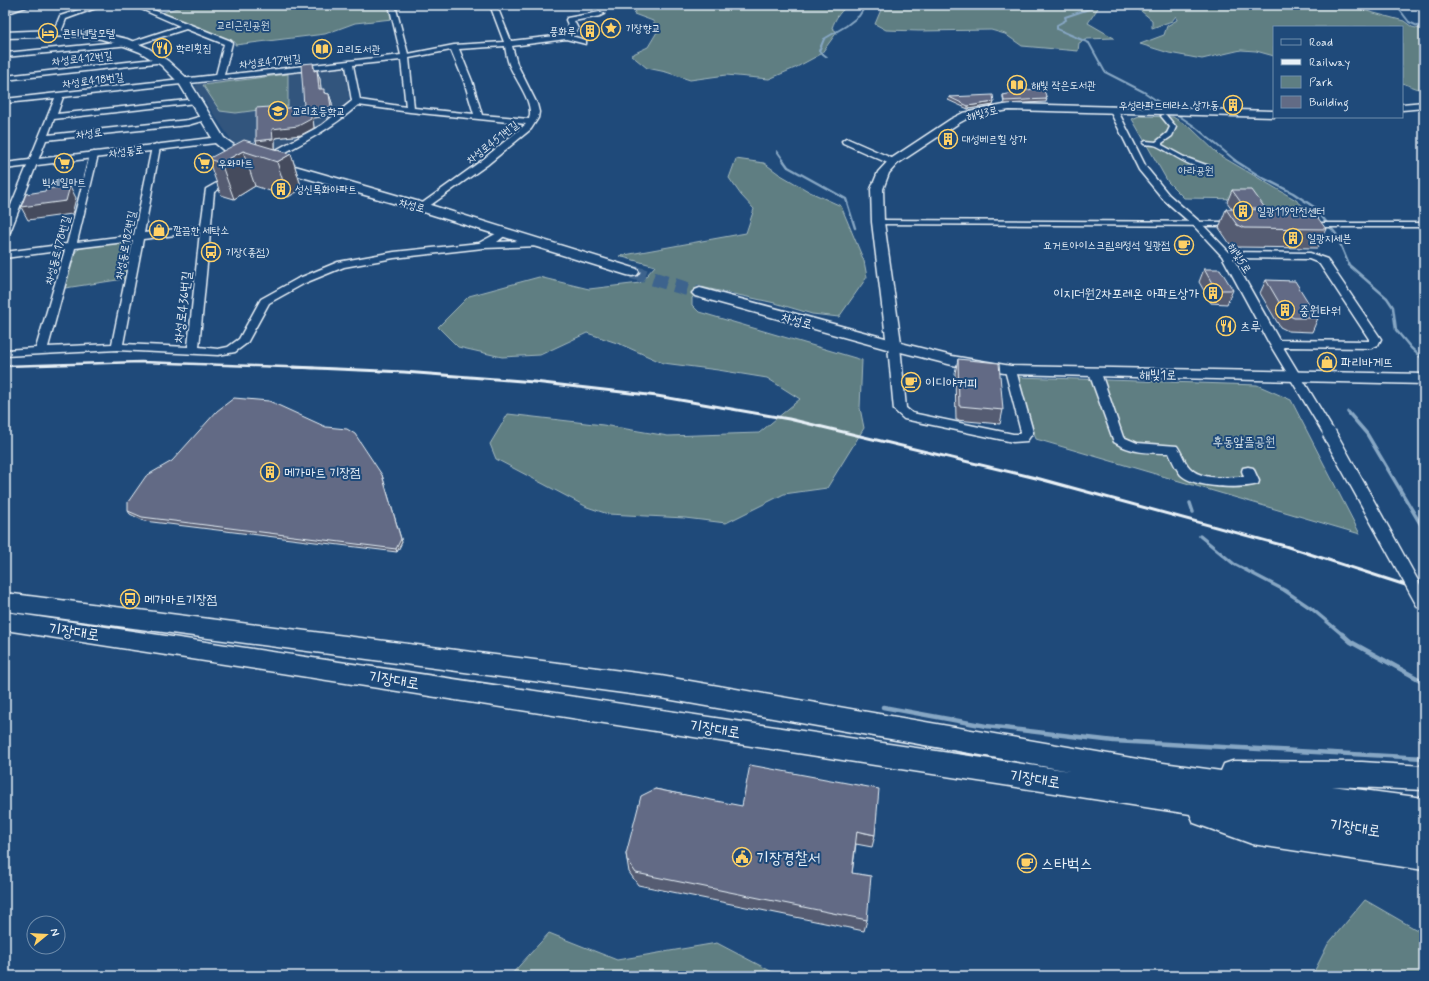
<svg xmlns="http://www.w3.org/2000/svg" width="1429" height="981" font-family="Mynerve,'Poor Story',sans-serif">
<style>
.built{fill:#33547d}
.green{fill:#5e7e82;stroke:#a3b8bd}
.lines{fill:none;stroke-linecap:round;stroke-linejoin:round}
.stream-far3{stroke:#87a7c4;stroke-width:2}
.stream-far2{stroke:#87a7c4;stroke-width:2.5}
.stream-far1{stroke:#87a7c4;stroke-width:3.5}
.stream{stroke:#87a7c4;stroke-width:4.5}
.secondary-tunnel{stroke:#3d638d;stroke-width:14;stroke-dasharray:14 8;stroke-linecap:butt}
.pedestrian-casing{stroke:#e8f1f8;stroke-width:3}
.minor-casing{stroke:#e8f1f8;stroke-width:3}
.tertiary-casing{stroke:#e8f1f8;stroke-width:3}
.secondary-casing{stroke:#e8f1f8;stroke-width:3}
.primary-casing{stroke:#e8f1f8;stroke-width:3}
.pedestrian{fill:#1f4a7a;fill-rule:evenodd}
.minor{fill:#1f4a7a;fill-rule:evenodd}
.tertiary{fill:#1f4a7a;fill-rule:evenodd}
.secondary{fill:#1f4a7a;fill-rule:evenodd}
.primary{fill:#1f4a7a;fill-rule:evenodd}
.rail-far1{stroke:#e8f1f8;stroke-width:2.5}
.rail{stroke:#e8f1f8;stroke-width:3}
.minor-bridge-casing{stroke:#e8f1f8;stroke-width:16;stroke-linecap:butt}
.minor-bridge{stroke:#1f4a7a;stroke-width:13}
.wall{fill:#545c72;stroke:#e8f1f8}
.shaded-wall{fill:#454b5d;stroke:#e8f1f8}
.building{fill:#626b85;stroke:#e8f1f8}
.labels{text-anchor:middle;stroke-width:4;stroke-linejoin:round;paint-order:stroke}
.far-park-label{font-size:11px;fill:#d3e0e6;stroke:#1f4a7a}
.far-poi-label{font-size:11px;fill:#e8f1f8;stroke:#1f4a7a;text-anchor:start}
.far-street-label{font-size:11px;fill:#e8f1f8;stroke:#1f4a7a}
.poi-label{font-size:13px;fill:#e8f1f8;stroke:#1f4a7a;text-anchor:start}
.street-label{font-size:13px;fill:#e8f1f8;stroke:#1f4a7a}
.park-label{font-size:13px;fill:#d3e0e6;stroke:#1f4a7a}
.near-street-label{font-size:16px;fill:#e8f1f8;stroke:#1f4a7a}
.near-poi-label{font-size:16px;fill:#e8f1f8;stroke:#1f4a7a;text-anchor:start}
</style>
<rect width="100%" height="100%" fill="#1f4a7a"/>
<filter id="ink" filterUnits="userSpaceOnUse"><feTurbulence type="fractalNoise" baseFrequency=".025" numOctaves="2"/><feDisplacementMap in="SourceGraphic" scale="8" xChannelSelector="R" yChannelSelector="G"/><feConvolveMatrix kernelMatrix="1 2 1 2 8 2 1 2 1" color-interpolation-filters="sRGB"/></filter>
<g filter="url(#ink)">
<path class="built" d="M339,66L346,68L349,97L348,105L338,117L272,155L239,147L234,144L195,87L197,84L204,82Z"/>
<g class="green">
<path d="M186,5H388L392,19L355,23L325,34L235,45V42L161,13Z"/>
<path d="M639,5H850C841,9 835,19 832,28L837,32L821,54L795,68L769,79L726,75L690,80L666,72L647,68L631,55L648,47L657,32L653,21L634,14Z"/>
<path d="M883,5H1097L1098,8L1088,23L1114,38L1087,39L1079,43L1078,51L1022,46L1005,34L991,30L919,31L886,30L875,24Z"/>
<path d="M1130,5H1344L1404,21L1412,27L1424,30V91L1402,83V27H1274V56L1256,51L1241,50L1202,59L1169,53L1140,44L1164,35L1167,26L1177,20L1176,16L1172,21L1152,28V20L1141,11Z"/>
<path d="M288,74V106L236,113L220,111L203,85Z"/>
<path d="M1139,116L1173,117L1191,128L1219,155L1296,200L1308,210L1316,221L1264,219L1248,199L1184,198L1168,182L1132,119Z"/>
<path d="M736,159L764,163L779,174L810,192L841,206L864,261L867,277L839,317L812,314L775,303L701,287L692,298V305L699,312L862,360L860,408L864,428L827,488L784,494L726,523L685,518L608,514L587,507L496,459L490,444L508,414L603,425L668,436L759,433L800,399L767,378L718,370L663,363L620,344L587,333L540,355L502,357L458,347L438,327L469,296L539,277L589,289L640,283L655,266L619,256L746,233L754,209L741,195L729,178Z"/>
<path d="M127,242L132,245L124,279L65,288L76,251L81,248Z"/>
<path d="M1018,377L1257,385L1291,400L1360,534L1036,439Z"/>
<path d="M1365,900L1424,934V976H1312L1328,944Z"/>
<path d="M549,933L617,960L717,943L780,976H510Z"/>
</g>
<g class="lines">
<g class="stream-far3">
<path d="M1091,5L1092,8L1065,17L1066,20L1057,25V29L1089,43L1105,72L1144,92L1194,126L1236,161"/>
<path d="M1386,5L1399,9L1409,22L1424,29"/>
<path d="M827,57L819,51L824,39L846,26L859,16L866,5"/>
<path d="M777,151L784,161"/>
</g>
<g class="stream-far2">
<path d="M783,160L788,167L846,199L855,228"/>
<path d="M1234,160L1261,177L1293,193L1314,207L1336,234L1349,265L1387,298L1393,307L1396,330L1411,348L1424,360"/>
</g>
<g class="stream-far1">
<path d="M1348,412L1367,434L1424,530"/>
<path d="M1190,503L1193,512"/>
<path d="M1200,536L1234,564L1284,590L1312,609L1343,635"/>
</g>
<g class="stream">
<path d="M1342,634L1351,642L1424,682"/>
<path d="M883,707L986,726L1114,741L1424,758"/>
</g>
<path class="secondary-tunnel" d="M632,272L700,293"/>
<g class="pedestrian-casing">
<g id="pedestrian">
<path d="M1164,114L1166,115L1176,127L1172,136L1162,143V145L1184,157L1209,166V168C1194,171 1170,152 1157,146C1153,144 1147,145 1144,144L1143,143L1146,141L1156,142L1167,133L1170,127L1161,116Z"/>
<path d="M875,220L1234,222L1238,224L1234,226L878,224L874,222Z"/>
<rect x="1307" y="223" width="117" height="4"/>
</g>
</g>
<g class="minor-casing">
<g id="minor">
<path d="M22,5H32L5,14V10Z"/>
<path d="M94,5H104L66,19L60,35H54L53,33L60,16Z"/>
<path d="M132,5H141L231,41L232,43L224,75L401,55L389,5H395L408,54L454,45L504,42L490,5H517L514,7L498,9L511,41L564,35L570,29L566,20L567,18L600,12L604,14L600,16L574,21L578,29L571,36L586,40V44L566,39L512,46L517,64L537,104L539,112L538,118L531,129L487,165L425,209L422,210L417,207L481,161L526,124L410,112L358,105C332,129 300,144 269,161H263L262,159L263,157L322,125L352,101L346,66L63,97L57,114L196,99L200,101L196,103L54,119L48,135L188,120L206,115L210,117L209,119L188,125L46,140L10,232L5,235V220L55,98L5,103V99L216,75L224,44L186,29L133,46L130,45L5,57V53L128,41L131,42L180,26ZM505,46C506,52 507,59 509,64C515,80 535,103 529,119L482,115L472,81L459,49ZM451,50L464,81L474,114L414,108L409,58ZM401,60L406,107L360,100L353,65Z"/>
<path d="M162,58L166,60L165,62L5,80V76Z"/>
<path d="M1110,107H1113L1117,109L1146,167L1169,195L1200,222L1229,252L1310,253L1327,259L1328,261L1381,339L1378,345L1371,348L1283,347L1335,433L1333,436L1329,437L1325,436L1269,343L1222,256L1194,226L1163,199L1139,170L1109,109ZM1233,258L1309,259L1319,263L1369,339V341L1279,340Z"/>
<path d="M846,138L896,160L897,162L896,164H890L843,143L842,141Z"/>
<path d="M156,144L160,147L144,233L201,226L206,189L231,175H237L239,177L214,192L199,347L218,349L228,347L239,339L261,299L297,279L338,262L394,252L479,243L503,230L508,233L497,242L541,240L546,243L541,246L483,248L394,258L344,267L305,283L269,303L247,343L235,352L218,355L117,350L5,356V350L36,348L65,250L5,258V252L67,244L90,155L94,152L98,155L77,242L134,235L152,147ZM200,232L188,347L123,344L143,239ZM133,241L112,344L48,347L75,248Z"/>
<path d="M894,343L898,344L900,346L906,408L912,413L1013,434H1019L1021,432L1005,370L1007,367H1015L1033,432L1027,441L1013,442L904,419L894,410L888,346L890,344Z"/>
<path d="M1095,369L1099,370L1101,373L1123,437L1137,443L1177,446C1182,453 1184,462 1190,468C1202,481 1228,477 1244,477L1242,471L1243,468L1248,467L1253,468L1259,481L1258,484C1240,489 1195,488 1181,475C1176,469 1172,460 1169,453C1149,453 1131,453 1114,442L1089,373L1091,370Z"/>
</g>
</g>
<g class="tertiary-casing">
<g id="tertiary">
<path d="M1424,102V108L1402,110V104Z"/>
<path d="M1009,104L1274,111V117L1009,110L970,117L959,123L897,164L889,173L883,189L884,222L901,343L952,356L1011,366L1424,374V384L1011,374L952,365L889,349L887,346L872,222L871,189L878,172L889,160L951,119L963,113Z"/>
<path d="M219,137L224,140L223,142L5,169V163Z"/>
</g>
</g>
<g class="secondary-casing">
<g id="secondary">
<path d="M55,30L101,33L127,39L148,48L168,61L188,79L224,138L238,148L267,158L427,204L637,269L639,272L637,275L632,276L627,275L417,210L257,164L228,154L215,143L179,83L161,65L140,52L119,44L101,39L79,36L5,38V32Z"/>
<path d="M700,288L900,342L902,346L900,350L894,351L695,296L692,293L695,290Z"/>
</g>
</g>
<g class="primary-casing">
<path id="primary" d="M5,593L661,676L1149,761L1221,771L1224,764L1233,761L1362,762L1424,766V790L1332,786L1424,798V824L1417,823L1424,824V870L1252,844L1194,823L1190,814L5,630V612L1070,771L661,698L5,611Z"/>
</g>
<use href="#pedestrian" class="pedestrian"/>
<use href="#minor" class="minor"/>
<use href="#tertiary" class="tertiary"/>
<use href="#secondary" class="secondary"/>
<use href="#primary" class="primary"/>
<path class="rail-far1" d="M5,366L141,362L314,368"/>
<path class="rail" d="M293,367L404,372L534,382L657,396L789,419L1040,479L1285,546L1424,591"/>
<g class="minor-bridge-casing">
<path id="minor-bridge" d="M1329,433L1424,605"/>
</g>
<use href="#minor-bridge" class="minor-bridge"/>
</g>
<g class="wall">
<path d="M313,63L315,71L320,79L321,89L325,93L329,94L332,103L333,116L313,118L314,128L301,135L275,138V148H273L291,154L302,189L288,197L255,186L234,199L221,195L208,159L257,144L256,141L270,107L272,110L304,106Z"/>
<path d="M1003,95L1047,99L1046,102L1004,104L1003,98Z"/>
<path d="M949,97L994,102L993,105L968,109L948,100Z"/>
<path d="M1232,190L1265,208V210L1326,229L1317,248L1237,247L1230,244L1219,228L1226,209H1232L1227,202Z"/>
<path d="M1204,269L1233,290L1227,304L1211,303L1199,282Z"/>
<path d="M1266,280L1318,318L1312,332L1288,331L1280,327L1260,293Z"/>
<path d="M958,359L1003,410L1000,424L956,420L955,373Z"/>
<path d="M128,511L402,542L397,552L144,521L130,514Z"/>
<path d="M655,789L875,835L872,847L856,844L852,873L867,920L864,931L638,885L629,872L626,854Z"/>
</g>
<g class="shaded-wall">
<path d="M317,70L320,79L322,98L319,89Z"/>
<path d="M329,94L332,103L333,116L313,118L314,128L301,135L275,138V148L259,150L256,141L272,129L311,109Z"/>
<path d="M994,102L993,105L968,109V106Z"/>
<path d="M243,151L255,186L234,199L221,163Z"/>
<path d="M291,154L302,189L288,197L277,162Z"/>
<path d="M70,186L76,198L72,214L28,220L21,207Z"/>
<path d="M382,475L402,542L397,552L396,549Z"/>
</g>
<g class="building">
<path d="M313,63L314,71L317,70L319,89H324V93L329,94L331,107L311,109V119L298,126L272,129L273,139L256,141V108L270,107L271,110L304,106L301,64Z"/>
<path d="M1043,87L1047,99L1004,101L1003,95Z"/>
<path d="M993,95L994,102L968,106L949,97Z"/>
<path d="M244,140L291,154L277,162L243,151L221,163L208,159Z"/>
<path d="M70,186L66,201L21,207L26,194L45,191L46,189Z"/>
<path d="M1232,190H1252L1265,208H1245Z"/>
<path d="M1226,209L1313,211L1326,229L1244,228L1237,225Z"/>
<path d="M1204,269H1220L1233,290H1216Z"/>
<path d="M1266,280L1295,281L1318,318H1294L1286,314Z"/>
<path d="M958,359L999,363L1003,410L959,406Z"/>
<path d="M234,398L269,401L326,427L347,429L355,434L382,475L401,539L396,549L142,517L128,511V502L146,476L172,461L217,411Z"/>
<path d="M750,765L879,789L875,835L857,831L852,873L871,876L867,920L636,873L627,860L626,854L641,796L655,789L742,806Z"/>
</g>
</g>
<defs>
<g id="sight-ring" transform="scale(1)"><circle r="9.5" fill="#1f4a7a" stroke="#ffd166" stroke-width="1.5"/><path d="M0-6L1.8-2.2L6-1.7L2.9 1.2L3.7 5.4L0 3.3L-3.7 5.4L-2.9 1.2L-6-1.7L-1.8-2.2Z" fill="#ffd166"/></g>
<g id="building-ring" transform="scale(1)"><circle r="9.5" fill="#1f4a7a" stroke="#ffd166" stroke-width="1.5"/><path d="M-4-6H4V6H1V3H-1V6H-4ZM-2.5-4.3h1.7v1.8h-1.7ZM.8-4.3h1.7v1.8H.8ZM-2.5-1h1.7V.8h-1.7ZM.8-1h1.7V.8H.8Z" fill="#ffd166"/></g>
<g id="hotel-ring" transform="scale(1)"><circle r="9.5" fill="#1f4a7a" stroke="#ffd166" stroke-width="1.5"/><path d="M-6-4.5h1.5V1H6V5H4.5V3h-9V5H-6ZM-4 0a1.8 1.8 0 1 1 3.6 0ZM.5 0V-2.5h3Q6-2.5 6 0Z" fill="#ffd166"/></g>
<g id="restaurant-ring" transform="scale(1)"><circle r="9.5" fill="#1f4a7a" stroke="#ffd166" stroke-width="1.5"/><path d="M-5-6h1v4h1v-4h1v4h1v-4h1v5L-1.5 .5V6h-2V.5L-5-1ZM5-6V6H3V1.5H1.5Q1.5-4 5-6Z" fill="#ffd166"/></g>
<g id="library-ring" transform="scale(1)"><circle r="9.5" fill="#1f4a7a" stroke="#ffd166" stroke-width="1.5"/><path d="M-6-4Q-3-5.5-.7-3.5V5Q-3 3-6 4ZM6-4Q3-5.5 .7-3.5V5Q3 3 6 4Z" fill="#ffd166"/></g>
<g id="school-ring" transform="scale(1)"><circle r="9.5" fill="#1f4a7a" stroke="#ffd166" stroke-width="1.5"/><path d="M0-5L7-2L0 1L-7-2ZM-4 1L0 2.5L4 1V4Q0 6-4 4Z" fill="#ffd166"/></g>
<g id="supermarket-ring" transform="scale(1)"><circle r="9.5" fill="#1f4a7a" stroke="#ffd166" stroke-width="1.5"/><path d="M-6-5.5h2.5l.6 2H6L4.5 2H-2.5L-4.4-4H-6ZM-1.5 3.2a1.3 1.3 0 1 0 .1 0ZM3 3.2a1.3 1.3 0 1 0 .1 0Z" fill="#ffd166"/></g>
<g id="shop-ring" transform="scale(1)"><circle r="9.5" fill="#1f4a7a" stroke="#ffd166" stroke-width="1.5"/><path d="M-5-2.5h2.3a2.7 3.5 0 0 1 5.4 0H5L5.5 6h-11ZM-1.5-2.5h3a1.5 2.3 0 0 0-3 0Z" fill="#ffd166"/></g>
<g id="cafe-ring" transform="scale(1)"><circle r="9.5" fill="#1f4a7a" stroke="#ffd166" stroke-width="1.5"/><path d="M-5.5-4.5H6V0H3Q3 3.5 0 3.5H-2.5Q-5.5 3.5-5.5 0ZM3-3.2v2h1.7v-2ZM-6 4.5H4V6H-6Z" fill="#ffd166"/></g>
<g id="bus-ring" transform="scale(1)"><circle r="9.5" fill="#1f4a7a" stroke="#ffd166" stroke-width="1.5"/><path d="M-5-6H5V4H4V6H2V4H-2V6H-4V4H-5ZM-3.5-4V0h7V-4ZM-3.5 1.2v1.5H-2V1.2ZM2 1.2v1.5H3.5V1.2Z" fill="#ffd166"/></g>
<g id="civic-ring" transform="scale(1)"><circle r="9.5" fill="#1f4a7a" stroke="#ffd166" stroke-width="1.5"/><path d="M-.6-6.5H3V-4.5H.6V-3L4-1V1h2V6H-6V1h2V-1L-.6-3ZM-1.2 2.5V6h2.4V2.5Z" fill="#ffd166"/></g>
</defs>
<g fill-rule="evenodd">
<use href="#sight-ring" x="611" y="28"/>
<use href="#building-ring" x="590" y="31"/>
<use href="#hotel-ring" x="48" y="33"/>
<use href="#restaurant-ring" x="162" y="48"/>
<use href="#library-ring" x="322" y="49"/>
<use href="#library-ring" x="1017" y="85"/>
<use href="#building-ring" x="1233" y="105"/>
<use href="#school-ring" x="278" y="111"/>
<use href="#building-ring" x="948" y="139"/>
<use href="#supermarket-ring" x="64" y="163"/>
<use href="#supermarket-ring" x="204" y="163"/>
<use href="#building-ring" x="281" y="189"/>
<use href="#building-ring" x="1243" y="211"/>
<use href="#shop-ring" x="159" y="230"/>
<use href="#building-ring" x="1293" y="238"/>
<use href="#cafe-ring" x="1184" y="245"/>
<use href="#bus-ring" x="211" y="252"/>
<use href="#building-ring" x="1213" y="293"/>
<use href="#building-ring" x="1285" y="310"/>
<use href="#restaurant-ring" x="1226" y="326"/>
<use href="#shop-ring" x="1327" y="362"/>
<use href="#cafe-ring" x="911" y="382"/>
<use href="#building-ring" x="270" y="472"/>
<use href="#bus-ring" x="130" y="599"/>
<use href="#civic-ring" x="742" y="857"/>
<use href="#cafe-ring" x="1027" y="863"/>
</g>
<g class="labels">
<g class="far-park-label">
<text x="243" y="29">교리근린공원</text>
<text x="1196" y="174">아라공원</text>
</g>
<g class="far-poi-label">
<text x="625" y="32">기장향교</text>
<text x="576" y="35" text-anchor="end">풍화루</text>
<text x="62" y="37">콘티넨탈모텔</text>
<text x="176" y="52">학리횟집</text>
<text x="336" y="53">교리도서관</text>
<text x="1031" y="89">해빛 작은도서관</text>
<text x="1219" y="109" text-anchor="end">우성라파드테라스 상가동</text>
<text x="292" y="115">교리초등학교</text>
<text x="962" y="143">대성베르힐 상가</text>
<text x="218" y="167">우와마트</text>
<text x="64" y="186" text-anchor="middle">빅세일마트</text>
<text x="295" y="193">성신목화아파트</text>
<text x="1257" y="215">일광119안전센터</text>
<text x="173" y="234">깔끔한 세탁소</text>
<text x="1307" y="242">일광지세븐</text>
<text x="1170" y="249" text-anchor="end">요거트아이스크림의정석 일광점</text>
<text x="225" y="256">기장(종점)</text>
</g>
<g class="far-street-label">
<text transform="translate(82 58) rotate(-6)" y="4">차성로412번길</text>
<text transform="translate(270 61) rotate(-6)" y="4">차성로417번길</text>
<text transform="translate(93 80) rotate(-7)" y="4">차성로418번길</text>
<text transform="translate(982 113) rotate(-13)" y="4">해빛3로</text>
<text transform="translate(89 133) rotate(-7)" y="4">차성로</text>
<text transform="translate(492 142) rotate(-38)" y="4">차성로451번길</text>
<text transform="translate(126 151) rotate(-7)" y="4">차성동로</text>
<text transform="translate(412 205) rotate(16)" y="4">차성로</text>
<text transform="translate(125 245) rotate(-79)" y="4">차성동로182번길</text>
<text transform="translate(57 250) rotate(-75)" y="4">차성동로178번길</text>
<text transform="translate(1240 258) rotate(57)" y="4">해빛5로</text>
</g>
<g class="poi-label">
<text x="1199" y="298" text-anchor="end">이지더원2차포레온 아파트상가</text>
<text x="1299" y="315">중원타워</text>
<text x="1240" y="331">츠루</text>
<text x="1341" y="367">파리바게뜨</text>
<text x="925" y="387">이디야커피</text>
<text x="284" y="477">메가마트 기장점</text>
<text x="144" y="604">메가마트기장점</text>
</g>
<g class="street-label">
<text transform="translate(182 307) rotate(-83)" y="5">차성로436번길</text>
<text transform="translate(797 320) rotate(15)" y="5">차성로</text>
<text transform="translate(1158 374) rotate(1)" y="5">해빛1로</text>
</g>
<g class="park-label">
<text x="1244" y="446">후동앞뜰공원</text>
</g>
<g class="near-street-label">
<text transform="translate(74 631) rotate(8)" y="6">기장대로</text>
<text transform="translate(394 679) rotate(9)" y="6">기장대로</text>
<text transform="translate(715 728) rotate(9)" y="6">기장대로</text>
<text transform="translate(1035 778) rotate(9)" y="6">기장대로</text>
<text transform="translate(1355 827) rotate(8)" y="6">기장대로</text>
</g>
<g class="near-poi-label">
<text x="756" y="863">기장경찰서</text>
<text x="1041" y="869">스타벅스</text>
</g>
</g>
<rect width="1429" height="981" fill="none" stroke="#1f4a7a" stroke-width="20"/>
<rect x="10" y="10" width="1409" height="961" fill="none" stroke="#e8f1f8" stroke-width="1.5" filter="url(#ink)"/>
<rect x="1273" y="26" width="130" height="92" fill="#1f4a7a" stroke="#6f8dac"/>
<rect x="1281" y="39" width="20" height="6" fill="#1f4a7a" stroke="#6f8dac"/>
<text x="1309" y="46" font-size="12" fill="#e8f1f8">Road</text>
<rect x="1281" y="59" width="20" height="6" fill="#e8f1f8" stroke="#6f8dac"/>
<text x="1309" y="66" font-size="12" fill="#e8f1f8">Railway</text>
<rect x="1281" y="76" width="20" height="12" fill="#5e7e82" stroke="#6f8dac"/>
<text x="1309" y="86" font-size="12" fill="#e8f1f8">Park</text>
<rect x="1281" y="96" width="20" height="12" fill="#626b85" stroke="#6f8dac"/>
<text x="1309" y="106" font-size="12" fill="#e8f1f8">Building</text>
<g transform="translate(46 935) rotate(72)"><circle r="19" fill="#1f4a7a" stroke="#6f8dac"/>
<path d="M0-3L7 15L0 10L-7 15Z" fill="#ffd166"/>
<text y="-6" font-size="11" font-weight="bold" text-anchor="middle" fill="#e8f1f8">N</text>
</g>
</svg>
